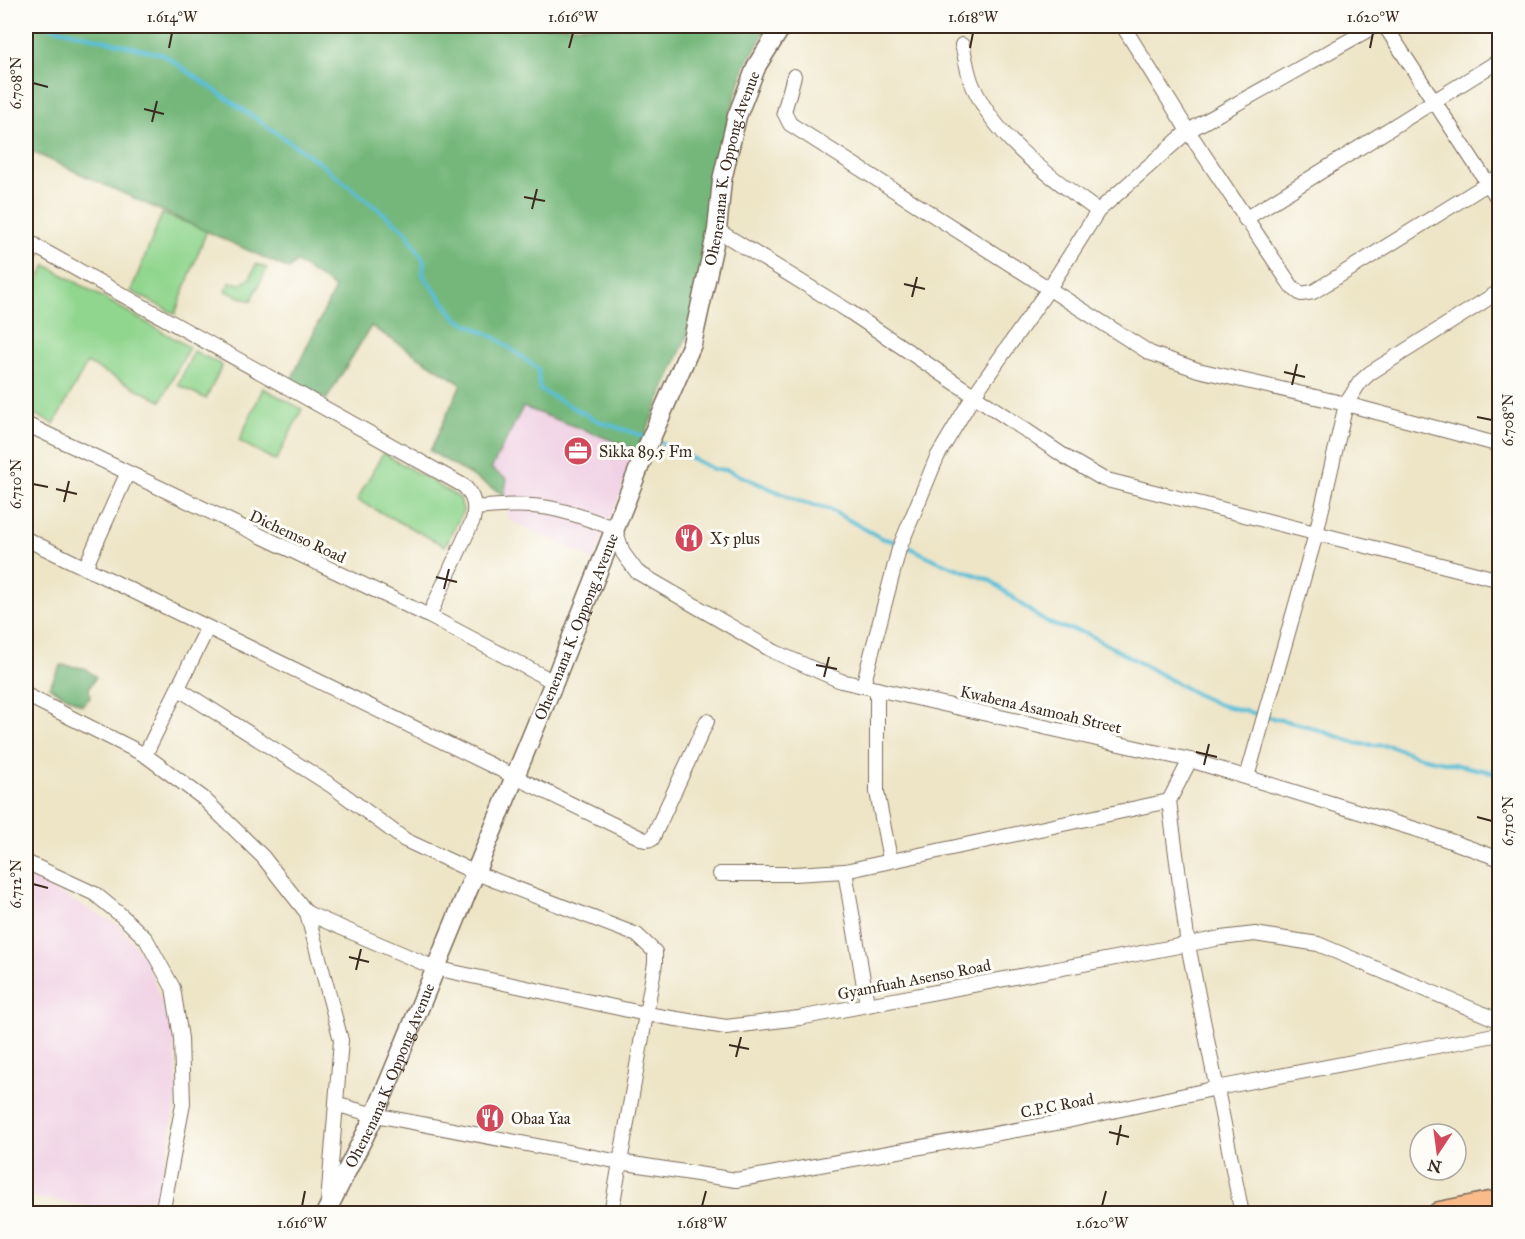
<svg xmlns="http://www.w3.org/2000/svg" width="1525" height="1239" font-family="'IM FELL Great Primer',serif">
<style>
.built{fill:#f0d0e4}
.green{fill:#91d68f;stroke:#668056;stroke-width:1.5}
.forest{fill:#74b77a;stroke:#58704c;stroke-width:1.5}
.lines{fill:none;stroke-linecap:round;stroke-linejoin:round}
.stream{stroke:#59bed7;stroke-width:4}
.minor-casing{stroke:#7a6b59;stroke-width:16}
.tertiary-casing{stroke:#7a6b59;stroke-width:21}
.trunk-casing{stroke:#7a6b59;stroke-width:27}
.minor{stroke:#fff;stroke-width:14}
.tertiary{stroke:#fff;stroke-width:18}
.trunk{stroke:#fabb8b;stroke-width:24}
.ticks{fill:none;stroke:#3b2a1e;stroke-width:2}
.labels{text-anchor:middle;stroke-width:6;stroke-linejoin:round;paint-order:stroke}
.street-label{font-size:16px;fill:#3b2a1e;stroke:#fdfcf7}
.poi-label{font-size:16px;fill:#3b2a1e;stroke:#fdfcf7;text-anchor:start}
.neatline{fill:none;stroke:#3b2a1e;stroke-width:2}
.ticks-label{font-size:15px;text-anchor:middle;fill:#3b2a1e}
</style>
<rect width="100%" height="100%" fill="#fdfcf7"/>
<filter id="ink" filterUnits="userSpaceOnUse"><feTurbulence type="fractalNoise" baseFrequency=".0167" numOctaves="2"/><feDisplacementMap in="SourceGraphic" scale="12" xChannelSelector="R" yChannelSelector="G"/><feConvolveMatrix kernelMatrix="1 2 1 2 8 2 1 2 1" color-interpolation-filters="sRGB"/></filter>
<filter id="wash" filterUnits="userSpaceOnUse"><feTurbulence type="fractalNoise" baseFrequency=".008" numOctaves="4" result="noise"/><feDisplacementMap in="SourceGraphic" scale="24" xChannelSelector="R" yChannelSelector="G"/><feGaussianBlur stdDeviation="1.35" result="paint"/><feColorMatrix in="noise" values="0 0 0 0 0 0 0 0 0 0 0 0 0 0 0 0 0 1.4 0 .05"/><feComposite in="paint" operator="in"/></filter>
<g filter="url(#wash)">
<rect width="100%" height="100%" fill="#eee5c7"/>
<g class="built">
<path d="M523,407L638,450L594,560L509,520L504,495L507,479L490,469Z"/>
<path d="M26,875L118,925L144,956L173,1032L178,1089L157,1213H131L26,1196Z"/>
</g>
<g class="green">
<path d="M162,214L207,230L175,314L131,291Z"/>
<path d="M256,264L267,268L251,301L225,291L231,282L241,284L250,278Z"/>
<path d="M46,265L189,347L161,401L87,363L54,424L26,410V303Z"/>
<path d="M194,351L222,365L206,399L178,385Z"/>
<path d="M263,388L302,409L276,461L239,441Z"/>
<path d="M383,453L460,498L463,511L445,546L357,500Z"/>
</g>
<g class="forest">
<path d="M26,26H768L744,68L729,118L707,262L687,336L638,450L523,407L491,469L507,479L504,495L430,451L461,384L371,326L326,400L291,380L335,288L296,262L289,269L26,149Z"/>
<path d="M61,665L84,668L96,677L89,688L90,698L82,705L49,687Z"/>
</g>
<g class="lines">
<g class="stream">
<path d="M47,26L164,55L317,161L406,231L424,261L423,275L457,319L496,338L538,369L540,390L598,421L646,437"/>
<path d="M656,440L713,469L727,470L801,502L829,509L881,538L900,543L942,563L990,580L1038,617L1056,626L1086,633L1200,696L1220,705L1261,715"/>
<path d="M1268,717L1303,725L1360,744L1390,746L1420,757L1500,774"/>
</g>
</g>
</g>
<g filter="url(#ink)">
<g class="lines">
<g class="minor-casing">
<g id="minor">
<path d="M1123,26L1188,131L1292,287L1301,294L1313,292L1500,176"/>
<path d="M1385,26L1500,202"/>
<path d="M962,45C966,58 967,73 973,86C998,142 1050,176 1098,211"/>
<path d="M794,76L784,112L790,124L1150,353L1198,370L1346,404L1500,445"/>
<path d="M1245,219L1500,60"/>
<path d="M717,230L847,310L1067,458L1103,479L1500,580"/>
<path d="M26,241L464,486C474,497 476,505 473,520L429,616"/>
<path d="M26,263L35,245"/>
<path d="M26,424L429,616L554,682"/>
<path d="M475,508C536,501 559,507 615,529L623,553L637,572L775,652L841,681L1190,760L1431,834L1500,859"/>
<path d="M26,539L645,840L652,839L707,721"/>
<path d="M85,568L127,474"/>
<path d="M863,686L899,549L937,457L974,395L1048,290L1098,211L1188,131L1375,26"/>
<path d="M179,689L332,786L405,840L476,873L637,935L655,952V963L611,1214"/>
<path d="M877,689V792L890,859"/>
<path d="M26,695L145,755L203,798L263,857L307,913L341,1040L328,1203"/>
<path d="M145,755L207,629"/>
<path d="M1190,760L1169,801L1188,945L1242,1214"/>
<path d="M1247,777L1316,534L1346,404L1360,382L1370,373L1500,291"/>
<path d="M26,862L95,894L122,916L146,939L173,988L181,1038L183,1104L162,1214"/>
<path d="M845,871L867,1004"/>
<path d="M720,874H794L845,871L1169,801"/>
<path d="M307,913L435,968L646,1014L726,1027L799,1018L1221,938L1255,934L1318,944L1500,1021"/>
<path d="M338,1105L375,1115L620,1162L736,1180L1067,1121L1217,1088L1500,1034"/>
</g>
</g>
<g class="tertiary-casing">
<g id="tertiary">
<path id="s1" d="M325,1214L375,1115L554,682L648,445L692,344L717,230L722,180L737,116L757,65L782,26"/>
</g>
</g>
<g class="trunk-casing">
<path id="trunk" d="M1440,1214L1500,1202"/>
</g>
<use href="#minor" class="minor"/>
<use href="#tertiary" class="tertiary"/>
<use href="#trunk" class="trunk"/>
</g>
</g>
<path class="ticks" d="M169,48L172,33M569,48L573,33M970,48L973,33M1370,48L1373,33M33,83L48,87M144,109L164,114M152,122L157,101M524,197L545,201M532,209L537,189M904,284L925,289M912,297L917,277M1284,372L1305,377M1292,385L1297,364M1477,417L1492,420M33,484L48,487M56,489L77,494M64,502L69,481M436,577L457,582M444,589L449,569M816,665L837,669M824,677L829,657M1196,752L1217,757M1204,765L1209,744M1477,817L1492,821M33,884L48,888M349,957L369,962M356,970L361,949M729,1045L749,1049M736,1057L741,1037M1109,1132L1129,1137M1117,1145L1121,1125M302,1206L305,1191M702,1206L706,1191M1102,1206L1106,1191"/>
<defs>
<g id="office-disc" transform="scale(1.5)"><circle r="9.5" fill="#d1495b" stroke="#fdfcf7"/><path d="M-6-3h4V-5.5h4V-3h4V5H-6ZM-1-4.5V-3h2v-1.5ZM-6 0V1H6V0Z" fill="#fff"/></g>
<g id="restaurant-disc" transform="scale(1.5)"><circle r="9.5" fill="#d1495b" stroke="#fdfcf7"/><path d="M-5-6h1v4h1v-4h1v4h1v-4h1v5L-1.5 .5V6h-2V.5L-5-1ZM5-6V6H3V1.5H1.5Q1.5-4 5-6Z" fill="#fff"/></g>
</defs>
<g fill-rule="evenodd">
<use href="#office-disc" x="578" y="451"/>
<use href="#restaurant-disc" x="689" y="538"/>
<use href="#restaurant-disc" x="490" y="1118"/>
</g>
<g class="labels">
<g class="street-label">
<text dy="6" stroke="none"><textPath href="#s1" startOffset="1125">Ohenenana K. Oppong Avenue</textPath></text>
<text transform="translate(298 536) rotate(25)" y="6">Dichemso Road</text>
<text dy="6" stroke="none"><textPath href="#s1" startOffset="639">Ohenenana K. Oppong Avenue</textPath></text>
<text transform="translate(1041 709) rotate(13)" y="6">Kwabena Asamoah Street</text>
<text transform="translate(914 979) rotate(-11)" y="6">Gyamfuah Asenso Road</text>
<text dy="6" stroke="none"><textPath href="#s1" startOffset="153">Ohenenana K. Oppong Avenue</textPath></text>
<text transform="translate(1057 1105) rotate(-11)" y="6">C.P.C Road</text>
</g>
<g class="poi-label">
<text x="599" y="457">Sikka 89.5 Fm</text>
<text x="710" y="544">X5 plus</text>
<text x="511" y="1124">Obaa Yaa</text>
</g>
</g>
<rect width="1525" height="1239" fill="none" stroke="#fdfcf7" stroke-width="66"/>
<g transform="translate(1438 1152) rotate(193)"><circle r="28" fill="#fdfcf7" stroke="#afa8a0" stroke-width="1.5"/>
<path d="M0-4.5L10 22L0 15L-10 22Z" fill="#d1495b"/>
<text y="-9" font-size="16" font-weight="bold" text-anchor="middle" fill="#3b2a1e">N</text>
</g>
<rect x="33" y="33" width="1459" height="1173" class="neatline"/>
<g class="ticks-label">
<text x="172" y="22">1.614°W</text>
<text x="573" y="22">1.616°W</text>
<text x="973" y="22">1.618°W</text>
<text x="1373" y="22">1.620°W</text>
<text transform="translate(16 83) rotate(-90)" y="5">6.708°N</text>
<text transform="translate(1508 420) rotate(-90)" y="5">6.708°N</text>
<text transform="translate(16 484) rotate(-90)" y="5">6.710°N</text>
<text transform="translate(1508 821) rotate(-90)" y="5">6.710°N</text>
<text transform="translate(16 884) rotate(-90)" y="5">6.712°N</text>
<text x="302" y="1228">1.616°W</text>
<text x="702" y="1228">1.618°W</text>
<text x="1102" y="1228">1.620°W</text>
</g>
</svg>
